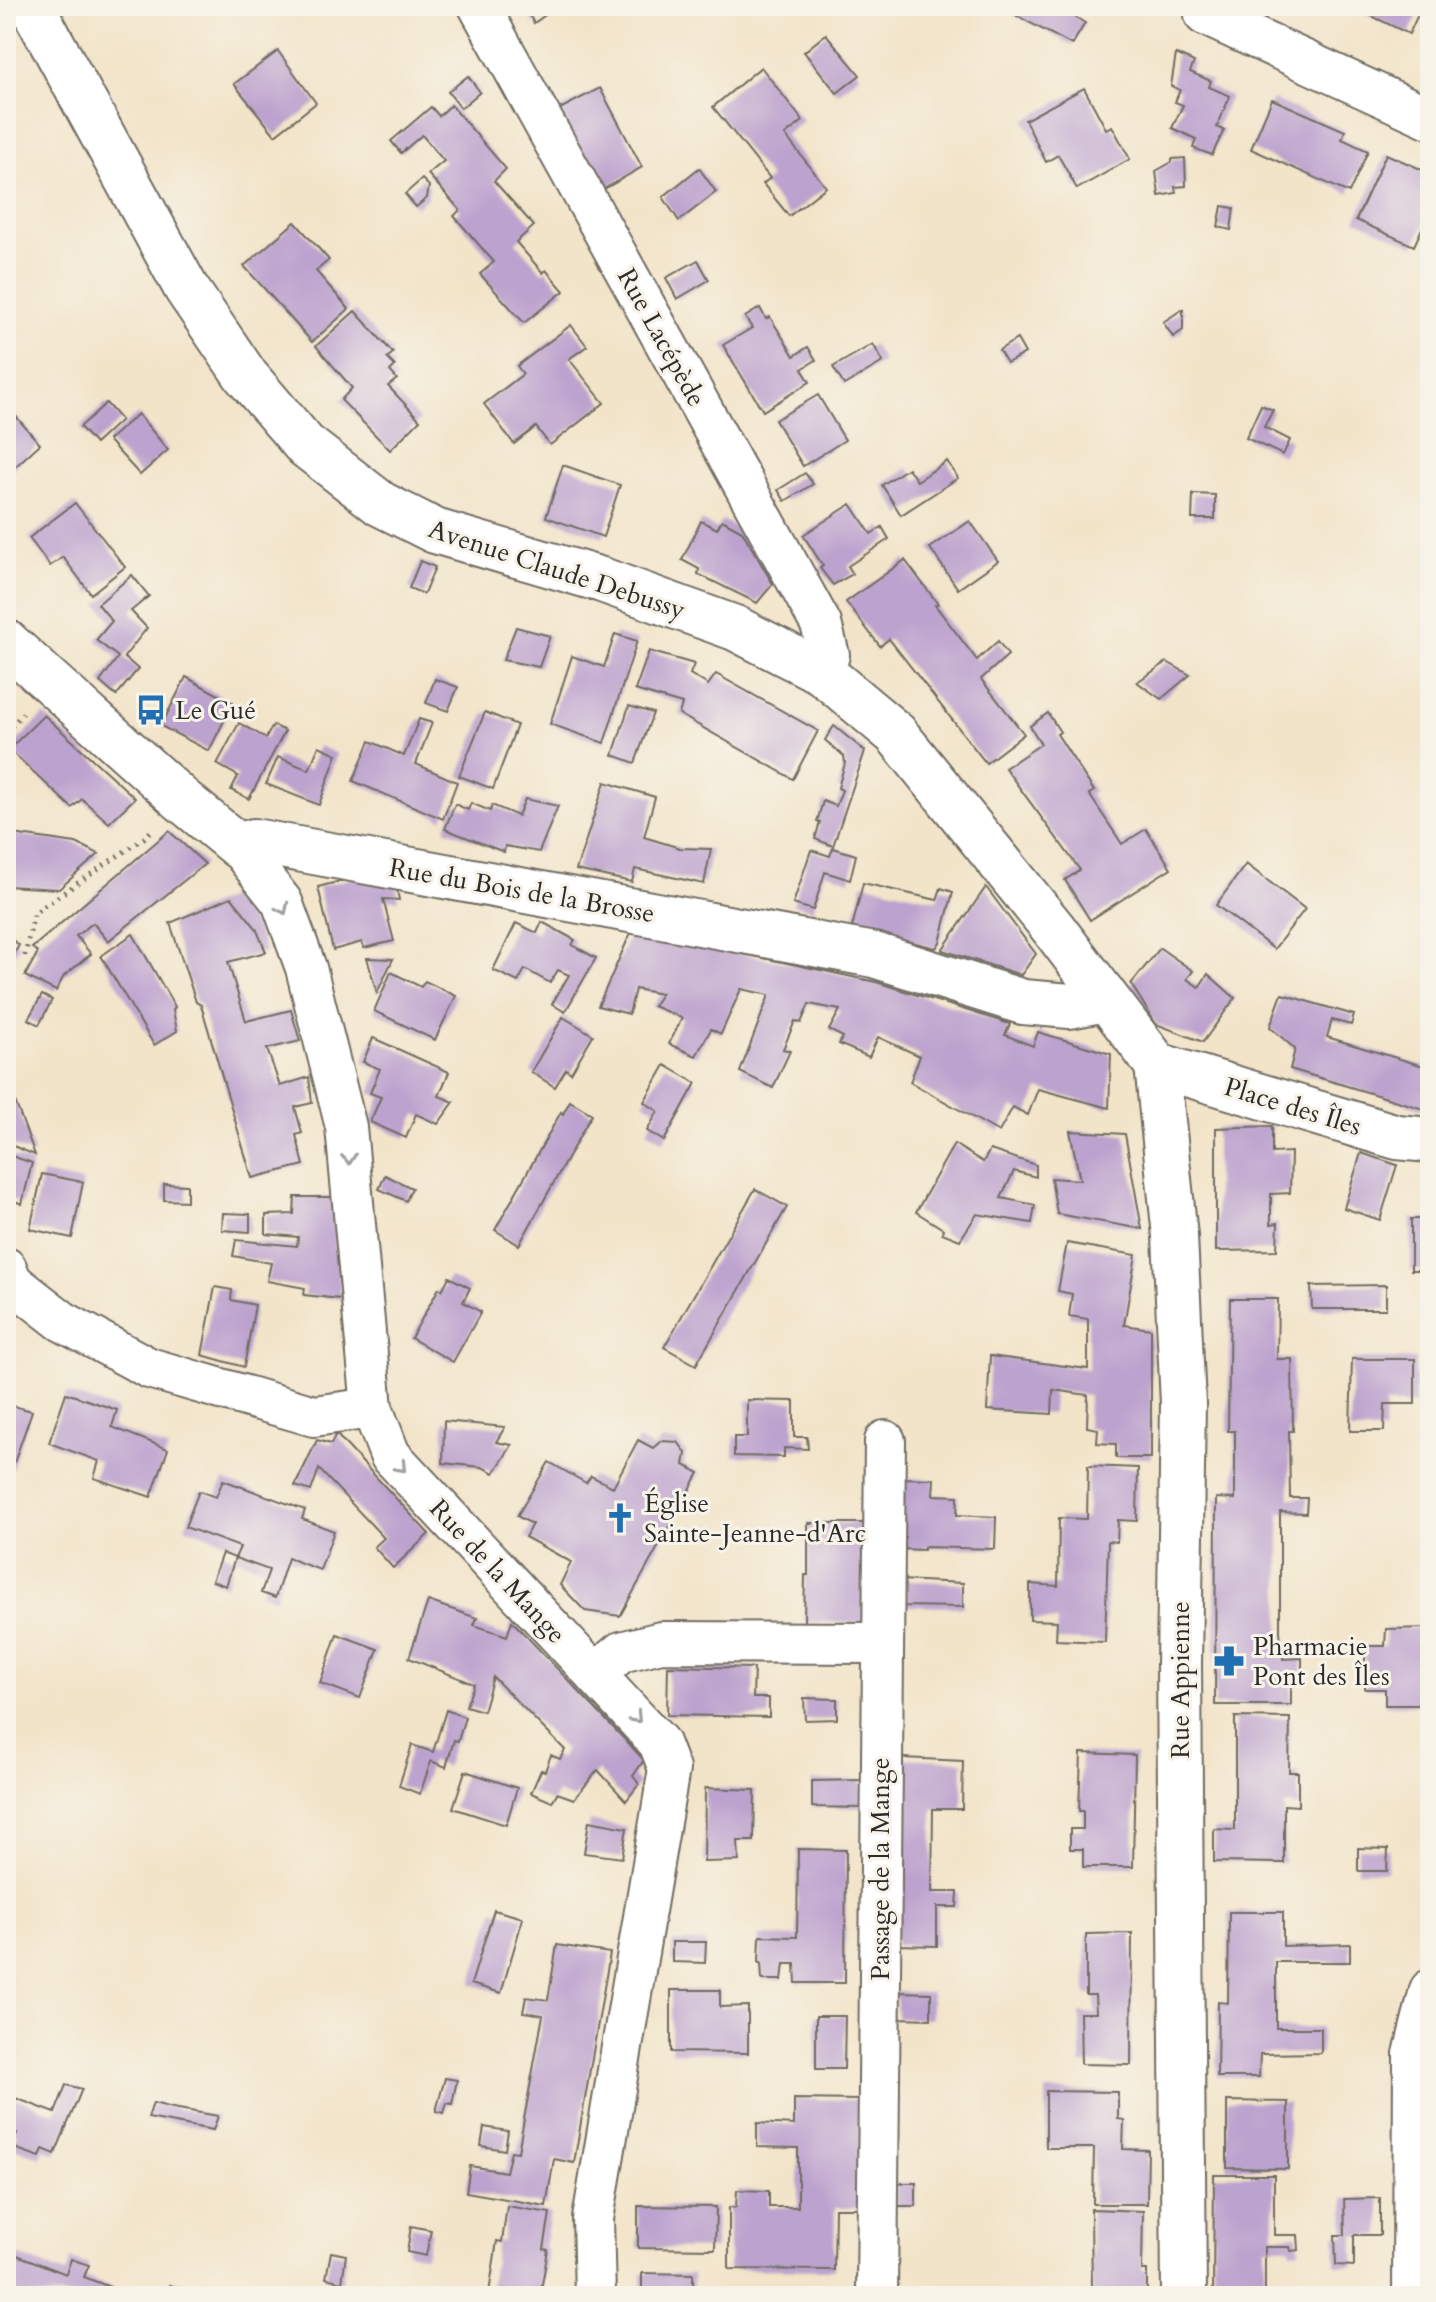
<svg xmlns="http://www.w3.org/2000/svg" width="1436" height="2302" font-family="Cardo,serif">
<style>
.building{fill:#bca2ce}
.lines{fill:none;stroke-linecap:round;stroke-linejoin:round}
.street-casing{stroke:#716c62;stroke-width:44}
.secondary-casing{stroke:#716c62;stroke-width:48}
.path{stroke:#716c62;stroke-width:5;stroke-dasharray:2 6;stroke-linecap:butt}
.street{stroke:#fff;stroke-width:40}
.secondary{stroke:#fff;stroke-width:44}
.oneway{stroke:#a0a0a0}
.labels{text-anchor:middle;stroke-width:6;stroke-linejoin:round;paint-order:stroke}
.street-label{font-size:26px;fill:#2b2b2b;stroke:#f7f3e8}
.poi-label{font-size:26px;fill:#2b2b2b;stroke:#f7f3e8;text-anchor:start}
</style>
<rect width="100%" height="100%" fill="#f7f3e8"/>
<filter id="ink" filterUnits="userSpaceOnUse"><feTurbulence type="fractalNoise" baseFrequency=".0125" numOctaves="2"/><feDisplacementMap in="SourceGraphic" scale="16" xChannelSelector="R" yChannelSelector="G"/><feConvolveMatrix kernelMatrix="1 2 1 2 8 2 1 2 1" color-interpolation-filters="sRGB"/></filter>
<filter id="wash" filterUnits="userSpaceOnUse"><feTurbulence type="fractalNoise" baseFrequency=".006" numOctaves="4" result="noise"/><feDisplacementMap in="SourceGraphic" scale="32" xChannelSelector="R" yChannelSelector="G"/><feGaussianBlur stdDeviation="1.8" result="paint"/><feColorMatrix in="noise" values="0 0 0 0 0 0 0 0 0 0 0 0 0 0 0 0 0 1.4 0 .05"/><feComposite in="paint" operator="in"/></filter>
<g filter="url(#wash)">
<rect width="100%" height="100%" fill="#f2e4c9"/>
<g id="blocks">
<g class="building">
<path d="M523,6H558L534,23Z"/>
<path d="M998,6H1070L1067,12L1085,23L1072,45Z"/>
<path d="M1351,6H1422L1409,34Z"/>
<path d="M826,34L860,75L837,93L804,52Z"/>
<path d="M278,51L316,103L275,135L234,84Z"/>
<path d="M1176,54L1194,62L1190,72L1211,81L1209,87L1230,96L1217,127L1224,130L1212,155L1193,148L1196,139L1172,128L1183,105L1175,102L1180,90L1171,86Z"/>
<path d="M761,67L803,121L785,135L826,187L789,216L763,184L770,178L713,107Z"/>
<path d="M468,76L480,92L461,108L448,92Z"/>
<path d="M600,88L642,167L597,193L554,112Z"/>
<path d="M1084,88L1106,129L1112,126L1130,159L1077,189L1058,155L1046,162L1025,120Z"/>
<path d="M1272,99L1345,131L1342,139L1368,151L1349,193L1251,149Z"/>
<path d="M451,105L506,169L494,181L534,226L516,242L543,273L546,270L564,291L524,323L480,274L494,262L454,216L460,210L428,174L444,161L422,135L401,153L391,141L431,107L439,116Z"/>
<path d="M1386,154L1430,173V211L1414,246L1356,220Z"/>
<path d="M1185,158L1186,186L1175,187L1176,193L1159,196L1156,171L1172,162V159Z"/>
<path d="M699,168L716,192L679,221L663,197Z"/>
<path d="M422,179L429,186L427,198L416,207L405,194Z"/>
<path d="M1222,206L1234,208L1231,230L1218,227Z"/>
<path d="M295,222L329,260L316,271L349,309L312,342L244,266Z"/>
<path d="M698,260L709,280L677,299L666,278Z"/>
<path d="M760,308L766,319L770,317L794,356L808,347L816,360L802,369L810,382L763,411L723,345L752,328L745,317Z"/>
<path d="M1183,309V330L1173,337L1163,322Z"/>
<path d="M355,311L393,353L387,358L395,366L390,371L397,379L388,386L420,420L390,450L341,400L352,388L316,346Z"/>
<path d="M571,325L587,346L569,359L604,403L550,445L536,427L514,444L484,404L523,374L517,366Z"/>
<path d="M1017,339L1025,353L1007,363L999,350Z"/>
<path d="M873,344L883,362L844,385L833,367Z"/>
<path d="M818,395L845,440L803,466L775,420Z"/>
<path d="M106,403L121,420L95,444L80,427Z"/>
<path d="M6,405L40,444L6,475Z"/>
<path d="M1261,405L1273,410L1264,427L1290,440L1283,455L1246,438Z"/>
<path d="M138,414L168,450L140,475L108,440Z"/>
<path d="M947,461L958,478L901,515L882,485L908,468L917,481Z"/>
<path d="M563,465L620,485L603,537L546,517Z"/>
<path d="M805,473L813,484L785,501L778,490Z"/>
<path d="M1193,494L1215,495V519H1192Z"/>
<path d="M75,503L125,567L91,594L63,557L50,566L29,538Z"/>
<path d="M851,504L871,534L882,527L889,539L848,566L853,574L833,585L820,568L823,566L803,535Z"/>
<path d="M722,520L742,531L773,584L757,603L698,574L699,569L682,560L701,521L717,529Z"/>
<path d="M970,521L998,561L958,589L930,548Z"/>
<path d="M905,560L938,604L935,605L977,660L998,641L1008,655L981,679L1024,734L986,763L889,639L880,646L846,602Z"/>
<path d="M420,561L435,567L424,594L409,588Z"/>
<path d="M132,575L149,596L131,611L147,628L124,657L138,669L116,696L100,682L118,657L96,640L112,621L98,604Z"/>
<path d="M516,627L550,636L539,667L503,660Z"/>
<path d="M615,634L637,641L604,743L550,724L572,656L604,667Z"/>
<path d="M649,651L694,664L690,674L708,685L716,674L818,731L793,779L679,714L682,704L635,690Z"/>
<path d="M1167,662L1190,675L1161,699L1137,682Z"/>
<path d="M186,677L233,703L209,751L161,726Z"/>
<path d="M435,679L458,687L448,711L426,703Z"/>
<path d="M629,706L653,713L635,763L613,755Z"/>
<path d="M485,712L517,725L493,789L459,776Z"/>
<path d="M1048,713L1060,732L1057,734L1094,791L1089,794L1122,844L1146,829L1171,868L1090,920L1065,880L1080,870L1005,768L1041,744L1030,726Z"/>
<path d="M44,715L135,798L109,823L82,799L72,808L9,749Z"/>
<path d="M419,719L432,723L416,764L457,782L443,819L353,781L370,741L404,756Z"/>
<path d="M239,723L266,738L273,725L285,731L249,799L231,790L238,776L217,764Z"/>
<path d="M834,726L865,751L833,846L815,839L820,822H817L823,801L836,806L842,790L838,788L845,763L844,756L825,740Z"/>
<path d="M319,746L337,754L319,805L266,784L278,757L309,770Z"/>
<path d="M605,782L655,797L644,837L680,848L711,849L704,884L635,869L632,882L576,870Z"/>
<path d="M525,799L558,806L539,852L505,846L504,852L445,829L455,804L468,810L471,803L490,811L492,805L518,816Z"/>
<path d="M169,831L205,864L108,941L93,923L76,936L91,954L64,976L56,991L25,976L38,952L32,948Z"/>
<path d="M6,833L76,843L99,854L59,889L6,886Z"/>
<path d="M833,848L856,855L850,880L825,872L813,910L793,904L811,850L830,856Z"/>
<path d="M1246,864L1305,909L1274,949L1216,905Z"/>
<path d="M360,876L396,884L399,900L383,899L394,941L364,948L362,942L333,950L318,887Z"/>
<path d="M863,883L937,900L941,888L953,892L940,942L936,948L852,928Z"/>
<path d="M986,887L1036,954L1021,975L942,950Z"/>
<path d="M231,897L256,928L266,952L228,962L246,1021L291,1010L300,1041L267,1049L280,1086L309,1077L312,1103L295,1107L302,1133L296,1135L304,1165L252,1178L201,1005L196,1002L170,923Z"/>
<path d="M542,922L575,940L572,945L596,958L565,1012L552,1004L569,975L558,970L550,983L525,969L518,982L493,970L516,923L537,933Z"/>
<path d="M632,930L876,982L1010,1024L1005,1035L1033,1046L1038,1032L1111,1054L1109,1108L1038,1089L1028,1115L1013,1107L999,1132L910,1082L920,1056L878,1037L869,1057L839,1044L843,1037L829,1030L840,1010L809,1004L801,1023L795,1021L783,1049L790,1051L773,1088L740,1072L769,995L741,989L721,1034L711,1029L696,1056L669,1044L682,1018L653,1006L661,994L635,989L629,1014L598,1006Z"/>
<path d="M133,934L175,1007L173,1010L177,1031L154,1045L101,956Z"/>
<path d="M6,935L19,945L6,970Z"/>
<path d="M1160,948L1193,971L1187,979L1199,987L1208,974L1235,998L1203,1042L1156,1024L1131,984Z"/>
<path d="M367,958L393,959L377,993Z"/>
<path d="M391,972L421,987L425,981L456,996L435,1040L374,1011Z"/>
<path d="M1282,994L1354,1015L1351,1025L1332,1020L1327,1037L1430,1068V1111L1290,1069L1295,1049L1270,1027Z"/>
<path d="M42,995L52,1000L39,1025L28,1019Z"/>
<path d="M563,1017L593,1035L571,1073L566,1069L555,1087L531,1072Z"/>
<path d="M373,1038L449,1072L439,1096L454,1102L438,1124L416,1114L406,1138L370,1122L381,1097L370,1093L380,1069L363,1062Z"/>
<path d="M665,1065L696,1083L664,1141L647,1131L658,1111L644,1102Z"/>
<path d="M6,1077L35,1155L6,1143Z"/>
<path d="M570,1101L592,1114L519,1245L495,1230L561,1112L563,1114Z"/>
<path d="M1272,1126V1153L1291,1152L1290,1193L1271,1194V1224L1278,1223L1277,1250L1216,1251V1128Z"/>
<path d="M1070,1131L1125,1134L1142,1229L1057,1214L1051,1178L1080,1180Z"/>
<path d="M954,1144L983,1162L990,1150L1036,1165V1177L1014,1171L1001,1198L1035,1205L1032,1223L977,1214L960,1240L942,1233L943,1229L916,1212Z"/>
<path d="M1361,1153L1397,1165L1380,1220L1344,1208Z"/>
<path d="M6,1154L32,1163L22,1204L6,1197Z"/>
<path d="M42,1174L83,1182L72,1238L30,1229Z"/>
<path d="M385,1175L412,1188L406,1201L379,1189Z"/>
<path d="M164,1184L187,1185V1201L164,1200Z"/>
<path d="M755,1189L787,1207L696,1365L664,1347Z"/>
<path d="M295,1197H332L341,1299L304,1295L305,1288L267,1281L271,1263L233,1256L236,1240L297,1246L298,1237L266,1234V1215L294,1214Z"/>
<path d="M223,1213L250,1214V1232L222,1230Z"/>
<rect x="1411" y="1219" width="19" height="51"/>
<path d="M1067,1243L1136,1255L1124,1325L1151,1329V1458H1116V1444L1097,1443L1098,1429L1087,1427L1088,1395L1053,1390L1052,1414L987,1410L990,1356L1088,1369V1319L1069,1316L1072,1294L1058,1291Z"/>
<path d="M449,1277L470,1288L463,1302L481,1312L453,1362L411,1338L439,1288L442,1290Z"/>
<path d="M1386,1285V1309H1312L1311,1286Z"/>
<path d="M215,1287L232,1290L231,1300L255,1305L244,1367L202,1355Z"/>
<path d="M1230,1299H1278L1277,1359H1292L1293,1431H1289L1290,1498H1307L1306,1513L1280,1512V1631L1283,1659L1302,1658V1682H1291V1705H1215L1216,1498L1235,1499V1431H1228Z"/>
<path d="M1352,1359H1415V1404H1385L1384,1431H1350Z"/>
<path d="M66,1393L117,1410L112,1427L168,1449L151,1497L94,1478L99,1461L49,1443Z"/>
<path d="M747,1400L794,1401V1437H807L808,1449L784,1448V1457L734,1456V1437H747Z"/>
<path d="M9,1405L32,1411L6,1486V1415Z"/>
<path d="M444,1421L505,1427L496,1442L512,1445L494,1473L482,1467L443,1463Z"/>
<path d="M336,1434L429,1534L393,1568L374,1547L384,1538L319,1469L311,1491L295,1486L317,1440L331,1444Z"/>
<path d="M638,1440L653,1448L661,1441L678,1442L686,1453L684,1465L699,1473L620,1616L585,1611L560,1585L571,1562L525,1537L532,1524L517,1516L549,1462L586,1483L591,1476L613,1487Z"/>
<path d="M1088,1466L1138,1468L1137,1521L1118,1520L1117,1542L1108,1541L1105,1642L1056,1640L1057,1621L1030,1620V1584L1058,1586L1059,1518L1087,1519Z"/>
<path d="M901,1478L934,1479L933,1495L958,1496L957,1515L996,1517L995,1549L924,1547V1550L901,1549Z"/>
<path d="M223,1480L305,1510L302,1519L334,1531L320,1570L288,1558L275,1598L261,1593L269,1570L235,1558L240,1547L185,1527L199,1491L216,1497Z"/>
<path d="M808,1523H865L864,1623L804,1622L805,1575H808Z"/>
<path d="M222,1553L235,1558L226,1586L212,1581Z"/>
<path d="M900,1580L963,1583V1607L900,1606Z"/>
<path d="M428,1601L477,1618L474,1625L507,1636L512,1621L644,1760L633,1776L639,1784L626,1801L598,1770L574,1799L557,1793L552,1802L531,1793L541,1770L545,1771L551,1755L560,1759L565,1750L493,1677L483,1711L466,1706L474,1684L409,1658Z"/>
<path d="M1430,1628V1705H1385V1689H1365V1646H1385L1386,1629Z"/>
<path d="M337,1634L378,1649L360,1698L320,1683Z"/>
<path d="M668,1666L754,1668L753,1698H769V1717L667,1715Z"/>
<path d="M804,1698L837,1699V1719L805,1720Z"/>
<path d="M446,1710L465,1717L458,1741L454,1740L446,1767L431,1761L420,1794L399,1786L412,1745L433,1752Z"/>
<path d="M1235,1717L1290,1718L1289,1772H1298V1806L1284,1805V1863L1214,1862V1829L1235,1830Z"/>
<path d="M1081,1753L1135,1755L1133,1867H1083V1849H1070V1829H1083V1811H1079Z"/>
<path d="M903,1758L963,1761L962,1809H933L932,1892H958L957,1907H937V1946L896,1945L897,1782L902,1780Z"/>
<path d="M465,1771L517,1788L506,1825L453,1808Z"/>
<path d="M862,1780V1808L812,1807V1781Z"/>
<path d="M705,1788L755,1790L754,1841H738L739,1861L704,1862Z"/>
<path d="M589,1821L627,1828L622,1858L584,1853Z"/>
<path d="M1358,1848L1388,1849L1387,1871H1358Z"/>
<path d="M798,1849L846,1850L845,1983H796L795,1964H784L782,1980H762L761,1963H759L760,1936L797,1937Z"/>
<path d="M494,1910L523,1918L501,1993L471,1984Z"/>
<path d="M1229,1912H1283V1946L1350,1944V1962H1276V2028H1321V2053L1260,2054L1259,2077H1217L1218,2002L1228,2003Z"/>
<path d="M1132,1933L1131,2065L1081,2064L1080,2013H1096L1095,1995H1086V1934Z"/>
<path d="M672,1942H706L705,1963L672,1962Z"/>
<path d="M557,1945L610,1953L574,2163L554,2159L546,2206L466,2192L470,2166L506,2172L511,2151L518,2152L543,2015L523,2012L526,1997L548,2000Z"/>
<path d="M671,1990H720V2007L748,2006V2053L671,2052Z"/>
<path d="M896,1992L931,1993V2019L897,2018Z"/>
<path d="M816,2016H845L844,2069H816Z"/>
<path d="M445,2078L457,2080L452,2104L447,2103L444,2113L436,2111Z"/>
<path d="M66,2085L82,2089L55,2154L43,2149L40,2157L11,2147L17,2133L6,2129V2105L10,2096L55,2113Z"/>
<path d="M1046,2091L1118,2092V2119L1124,2120L1123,2149L1148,2150L1147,2204H1093L1094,2148H1046Z"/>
<path d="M794,2099L860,2100L859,2208H835L834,2270L729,2269V2207H736L737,2190L769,2191V2207H798V2148L757,2147V2123L794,2125Z"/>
<path d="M1227,2101L1288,2102V2169L1227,2168Z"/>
<path d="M153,2103L173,2108L218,2116L213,2130L148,2118Z"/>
<path d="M484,2127L508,2131L505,2150L481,2146Z"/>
<path d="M1214,2175H1274V2235H1298L1299,2250L1291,2251L1290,2247H1265V2296H1213Z"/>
<path d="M896,2183H916V2206H895Z"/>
<path d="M1380,2198V2235H1354V2266L1336,2265L1335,2235H1345L1344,2199Z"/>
<path d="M507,2206L550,2213L544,2249L548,2250L540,2296H504L489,2293L497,2241L502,2242Z"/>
<path d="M638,2206L716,2207L715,2249L638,2248Z"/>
<path d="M1091,2209L1143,2211L1142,2270H1147V2296H1092Z"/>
<path d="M411,2226L431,2230L426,2256L407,2252Z"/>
<path d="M331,2252L346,2255L342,2282L326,2278Z"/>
<path d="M17,2255L66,2274L71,2259L89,2265L84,2277L133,2296H6V2284Z"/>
<path d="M642,2273L693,2274V2296H642Z"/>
<path d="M169,2285L211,2295L210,2296H167Z"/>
</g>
</g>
</g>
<g filter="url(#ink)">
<use href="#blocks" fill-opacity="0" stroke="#716c62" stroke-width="2"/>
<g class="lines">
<g class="street-casing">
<g id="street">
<path d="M479,6L821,624L829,655L823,673"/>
<path d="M1205,15L1430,118"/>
<path d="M238,846L282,902L306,968L346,1127L372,1408L390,1455L659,1743L669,1769L593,2219L595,2296"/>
<path d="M6,1268L12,1282L62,1321L149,1368L314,1416L372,1408"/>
<path d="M595,1674L621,1652L661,1642L881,1643"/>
<path d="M877,2296L885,1441"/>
<path d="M1413,2296L1414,2054L1430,1990"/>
</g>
</g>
<g class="secondary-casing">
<g id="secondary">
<path d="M32,6L186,288L246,376L305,445L381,504L435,531L602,580L735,628L823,673L896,734L1053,928L1157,1065"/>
<path d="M6,642L181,799L238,846L254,841L874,955L1023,1002L1070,1006L1106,999"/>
<path d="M1157,1065L1175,1236L1183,1404L1179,1665L1184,2296"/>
<path d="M1157,1065L1397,1137L1430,1140"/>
</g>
</g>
<g class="path">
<path d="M6,732L23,713"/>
<path d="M25,956L34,913L144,838L153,829"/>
</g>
<use href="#street" class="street"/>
<use href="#secondary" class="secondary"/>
</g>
<defs><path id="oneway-chevron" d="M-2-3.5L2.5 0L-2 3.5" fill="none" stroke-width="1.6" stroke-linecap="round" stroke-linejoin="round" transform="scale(2)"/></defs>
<g class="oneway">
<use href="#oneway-chevron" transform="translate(283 909) rotate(65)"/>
<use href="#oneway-chevron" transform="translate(349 1159) rotate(85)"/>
<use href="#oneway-chevron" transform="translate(401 1467) rotate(47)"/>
<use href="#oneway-chevron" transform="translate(636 1718) rotate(47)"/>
</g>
</g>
<defs>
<g id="bus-bare" transform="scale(2.4)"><path d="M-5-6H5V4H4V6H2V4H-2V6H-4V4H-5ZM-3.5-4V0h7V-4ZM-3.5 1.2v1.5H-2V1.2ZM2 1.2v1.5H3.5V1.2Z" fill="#1f6fb2" stroke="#f7f3e8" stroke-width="2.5" paint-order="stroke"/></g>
<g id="church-bare" transform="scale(2.4)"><path d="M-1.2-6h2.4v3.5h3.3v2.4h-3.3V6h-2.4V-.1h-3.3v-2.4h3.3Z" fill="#1f6fb2" stroke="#f7f3e8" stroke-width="2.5" paint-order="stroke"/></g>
<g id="pharmacy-bare" transform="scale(2.4)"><path d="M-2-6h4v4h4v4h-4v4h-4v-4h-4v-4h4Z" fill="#1f6fb2" stroke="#f7f3e8" stroke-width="2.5" paint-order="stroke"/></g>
</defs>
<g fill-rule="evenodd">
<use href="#bus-bare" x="151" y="710"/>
<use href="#church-bare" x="620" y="1518"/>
<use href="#pharmacy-bare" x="1229" y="1661"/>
</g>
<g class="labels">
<g class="street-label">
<text transform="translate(662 337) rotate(61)" y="9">Rue Lacépède</text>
<text transform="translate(557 569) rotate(18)" y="9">Avenue Claude Debussy</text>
<text transform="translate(522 890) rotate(10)" y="9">Rue du Bois de la Brosse</text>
<text transform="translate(1293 1106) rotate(17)" y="9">Place des Îles</text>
<text transform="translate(498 1571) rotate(47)" y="9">Rue de la Mange</text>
<text transform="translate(1180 1680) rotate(-90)" y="9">Rue Appienne</text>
<text transform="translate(880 1869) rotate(-90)" y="9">Passage de la Mange</text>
</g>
<g class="poi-label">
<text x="175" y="719">Le Gué</text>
<text x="644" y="1512">Église<tspan x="644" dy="30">Sainte-Jeanne-d'Arc</tspan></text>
<text x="1253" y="1655">Pharmacie<tspan x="1253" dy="30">Pont des Îles</tspan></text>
</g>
</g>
<rect width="1436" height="2302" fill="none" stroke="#f7f3e8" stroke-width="32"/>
</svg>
